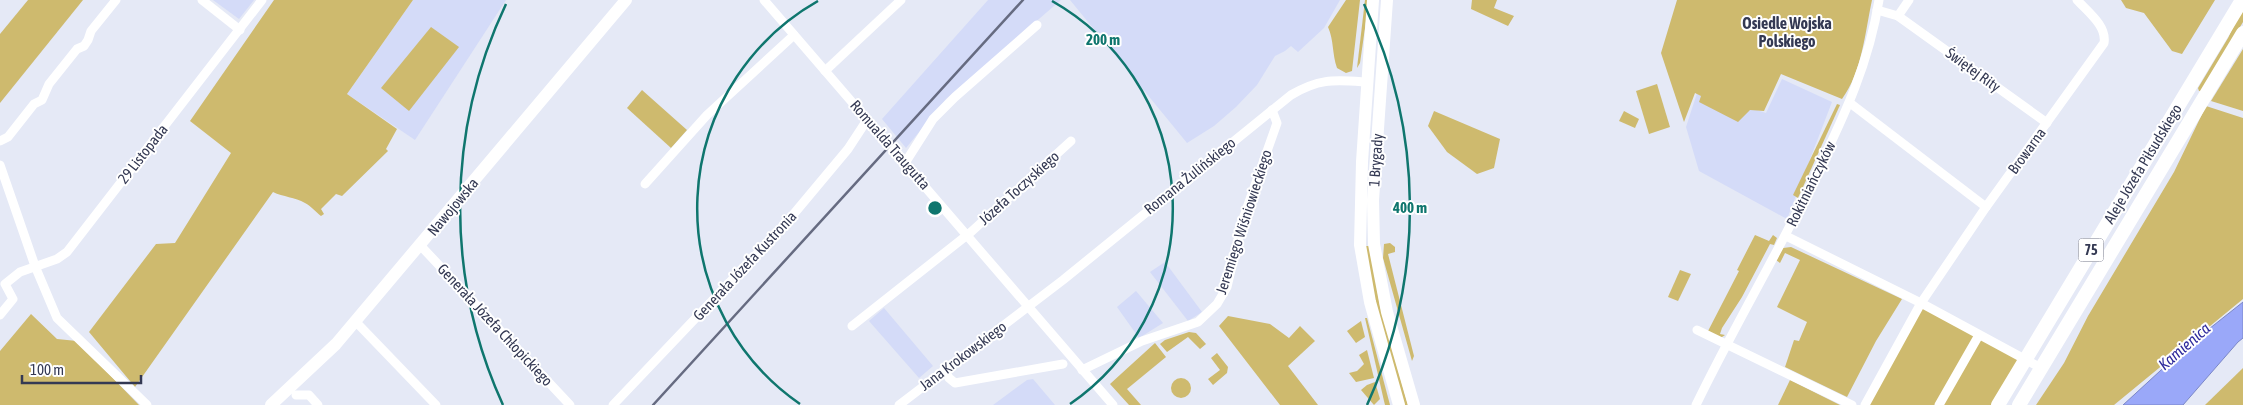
<svg xmlns="http://www.w3.org/2000/svg" width="2243" height="405" font-family="'Asap Condensed',sans-serif">
<style>
.built{fill:#d4dbf8}
.green{fill:#ceba6e}
.water{fill:#9aa8f9;stroke:#7b87c7}
.lines{fill:none;stroke-linecap:round;stroke-linejoin:round}
.street{stroke:#fff;stroke-width:9}
.secondary{stroke:#fff;stroke-width:12}
.primary{stroke:#fff;stroke-width:14}
.rail{stroke:#666b81;stroke-width:2.5}
.ring{fill:none;stroke:#0f766e;stroke-width:2.5}
.labels{text-anchor:middle;stroke-width:4;stroke-linejoin:round;paint-order:stroke}
.shield{fill:#fff;stroke:#717487;stroke-width:1}
.shield-label{font-size:14px;font-weight:bold;fill:#343953}
.street-label{font-size:15px;fill:#343953;stroke:#fff}
.neighbourhood-label{font-size:16px;font-weight:bold;fill:#343953;stroke:#fff}
.water-label{font-size:16px;font-style:italic;fill:#2e2a9c;stroke:#fff}
.centre{fill:#0f766e;stroke:#fff;stroke-width:2.5}
.ring-label{font-size:15px;text-anchor:middle;font-weight:bold;fill:#0f766e;stroke:#fff;stroke-width:4;stroke-linejoin:round;paint-order:stroke}
</style>
<rect width="100%" height="100%" fill="#e5e9f6"/>
<g class="built">
<path d="M213,0H254L239,19Z"/>
<path d="M413,0H506L415,140L347,94Z"/>
<path d="M988,0H1061L946,99L906,148L882,119Z"/>
<path d="M1070,0H1340L1324,28L1298,52L1291,46L1285,51L1275,56L1257,85L1236,107L1214,126L1187,143Z"/>
<path d="M1782,79L1832,102L1787,219L1699,171L1686,127L1700,84L1751,108L1766,113Z"/>
<path d="M1165,262L1202,312L1188,321L1150,272Z"/>
<path d="M1136,291L1163,323L1139,338L1117,307Z"/>
<path d="M884,308L933,366L919,378L869,321Z"/>
<path d="M1033,379L1055,405H993L1027,380Z"/>
</g>
<g class="green">
<path d="M28,0H83L0,103V34Z"/>
<path d="M274,0H413L347,94L397,129L386,149L388,151L342,196L336,194L321,209L324,214L321,216C316,212 311,206 305,203C295,197 283,197 273,192L135,387L89,332L156,244L175,243L231,153L190,121Z"/>
<path d="M1346,0H1360L1352,71L1346,73L1337,68C1332,54 1334,40 1328,27Z"/>
<path d="M1365,0H1369L1360,63L1357,68Z"/>
<path d="M1472,0H1497L1494,8L1514,16L1508,26L1471,9Z"/>
<path d="M1677,0H1872C1865,33 1862,72 1842,99L1781,74L1764,111L1750,110L1738,122L1699,102L1701,96L1695,93L1684,122L1661,53Z"/>
<path d="M2121,0H2215L2182,54L2172,51L2144,13L2126,8Z"/>
<path d="M2243,7V22L2202,91H2199L2198,88L2228,38Z"/>
<path d="M431,27L459,47L409,111L381,88Z"/>
<path d="M2243,49V111L2211,101Z"/>
<path d="M1657,84L1670,127L1649,134L1636,91Z"/>
<path d="M642,90L687,130L671,148L627,108Z"/>
<path d="M1837,104L1840,105L1798,198L1793,195Z"/>
<path d="M2206,106L2243,118V299L2114,405H2036L2064,363L2088,316L2174,172Z"/>
<path d="M1434,111L1500,139L1494,168L1477,174L1447,152L1428,126Z"/>
<path d="M1624,111L1639,119L1635,128L1619,121Z"/>
<path d="M1755,235L1769,241L1773,235L1777,238L1774,245L1770,244L1742,297L1722,328L1720,334L1725,335L1719,339L1707,333L1739,271L1737,270Z"/>
<path d="M1390,243L1395,247V252L1388,254L1414,356L1412,361L1383,258L1384,244Z"/>
<path d="M1364,246H1370L1380,306L1408,405H1403L1377,314Z"/>
<path d="M1791,247L1902,299L1876,341L1847,397L1785,367L1794,340L1799,341L1807,322L1777,307L1800,260L1785,253L1780,263L1776,260L1783,248Z"/>
<path d="M1680,270L1691,274L1678,301L1668,297Z"/>
<path d="M1921,303L2026,360L1999,405H1865Z"/>
<path d="M31,314L57,339L77,341L139,405H0V351Z"/>
<path d="M1228,316L1270,324L1289,338L1300,326L1315,341L1288,366L1318,405H1280L1219,326Z"/>
<path d="M1365,318H1367L1390,405H1385L1384,401Z"/>
<path d="M1361,321L1365,337L1356,343L1347,331Z"/>
<path d="M1189,332L1196,333L1206,344L1200,349L1188,337L1167,352L1160,344L1165,340Z"/>
<path d="M1155,343L1166,357L1127,389L1141,405H1129L1110,384Z"/>
<path d="M1367,350L1374,378L1356,382L1349,373L1357,371L1364,364L1359,355Z"/>
<path d="M1217,353L1228,367L1227,373L1213,385L1208,379L1220,370L1211,358Z"/>
<path d="M2243,368V405H2205Z"/>
<circle cx="1181" cy="388" r="10"/>
<path d="M1790,380L1840,405H1778Z"/>
<path d="M1375,382L1380,399L1374,405L1361,390L1367,385Z"/>
</g>
<path class="water" d="M2243,302V338L2238,342L2183,405H2123L2185,348Z"/>
<g class="lines">
<g class="street">
<path d="M202,0L240,30"/>
<path d="M764,0L1113,405"/>
<path d="M1877,10L1898,16L1909,0"/>
<path d="M1898,16L2047,123"/>
<path d="M825,71L901,0"/>
<path d="M1850,103L1986,207"/>
<path d="M0,141L8,137L34,104L42,100L49,84L77,49L84,46L88,40L91,31L116,0"/>
<path d="M905,163L933,119L955,97L1037,25"/>
<path d="M0,165L35,266L57,318L147,405"/>
<path d="M645,184L707,115L794,35"/>
<path d="M1786,236L1921,303L2041,368"/>
<path d="M420,245L570,405"/>
<path d="M0,315L13,299L5,284L20,272L57,259L67,252L262,0"/>
<path d="M356,322L436,405"/>
<path d="M852,326L971,232L1071,141"/>
<path d="M1697,330L1852,405"/>
<path d="M944,369L949,378L955,383L1063,364"/>
<path d="M1082,370L1142,341L1198,322L1217,304L1227,287L1243,219L1277,123L1272,110"/>
<path d="M296,395H309L318,405"/>
<path d="M613,405L787,222L848,149L867,120"/>
<path d="M899,405L1063,280L1291,95C1320,78 1334,80 1367,82"/>
<path d="M1696,405C1734,326 1780,250 1818,170C1845,114 1869,63 1879,0"/>
<path d="M1865,405L1921,303L1986,207L2104,43C2107,26 2088,12 2077,0"/>
<path d="M1939,405L1979,335"/>
</g>
<g class="secondary">
<path d="M1373,0L1362,162L1360,245L1370,302L1399,405"/>
<path d="M1387,0L1373,200L1374,244L1387,312L1414,405"/>
<path d="M271,405L336,344L626,0"/>
</g>
<g class="primary">
<path d="M1998,405L2242,0"/>
<path d="M2019,405L2243,33"/>
</g>
<path class="rail" d="M653,405L1023,0"/>
</g>
<g class="ring">
<path d="M800 404A238 238 0 0 1 818 1M1052 1A238 238 0 0 1 1070 404"/>
<path d="M503 405A475 475 0 0 1 506 4M1364 4A475 475 0 0 1 1367 405"/>
</g>
<g class="labels">
<rect class="shield" x="2078.5" y="238.5" width="25" height="23" rx="4"/>
<g class="shield-label">
<text x="2091" y="255">75</text>
</g>
<g class="street-label">
<text transform="translate(1973 70) rotate(36)" y="5">Świętej Rity</text>
<text transform="translate(890 145) rotate(49)" y="5">Romualda Traugutta</text>
<text transform="translate(2027 151) rotate(-54)" y="5">Browarna</text>
<text transform="translate(143 154) rotate(-52)" y="5">29 Listopada</text>
<text transform="translate(1376 160) rotate(-86)" y="5">1 Brygady</text>
<text transform="translate(2143 164) rotate(-59)" y="5">Aleje Józefa Piłsudskiego</text>
<text transform="translate(1190 176) rotate(-39)" y="5">Romana Żulińskiego</text>
<text transform="translate(1811 184) rotate(-64)" y="5">Rokitniańczyków</text>
<text transform="translate(1019 188) rotate(-42)" y="5">Józefa Toczyskiego</text>
<text transform="translate(453 207) rotate(-50)" y="5">Nawojowska</text>
<text transform="translate(1244 222) rotate(-72)" y="5">Jeremiego Wiśniowieckiego</text>
<text transform="translate(745 266) rotate(-47)" y="5">Generała Józefa Kustronia</text>
<text transform="translate(495 325) rotate(47)" y="5">Generała Józefa Chłopickiego</text>
<text transform="translate(963 356) rotate(-37)" y="5">Jana Krokowskiego</text>
</g>
<g class="neighbourhood-label">
<text x="1787" y="29">Osiedle Wojska<tspan x="1787" dy="18">Polskiego</tspan></text>
</g>
<g class="water-label">
<text transform="translate(2184 346) rotate(-41)" y="6">Kamienica</text>
</g>
</g>
<circle cx="935" cy="208" r="8" class="centre"/>
<g class="ring-label">
<text x="1103" y="45">200 m</text>
<text x="1410" y="213">400 m</text>
</g>
<path d="M22 375v8h119v-8" fill="none" stroke="#343953" stroke-width="2.5"/>
<text x="30" y="375" font-size="15" fill="#343953" stroke="#ffffff" stroke-width="4" paint-order="stroke">100 m</text>
</svg>
